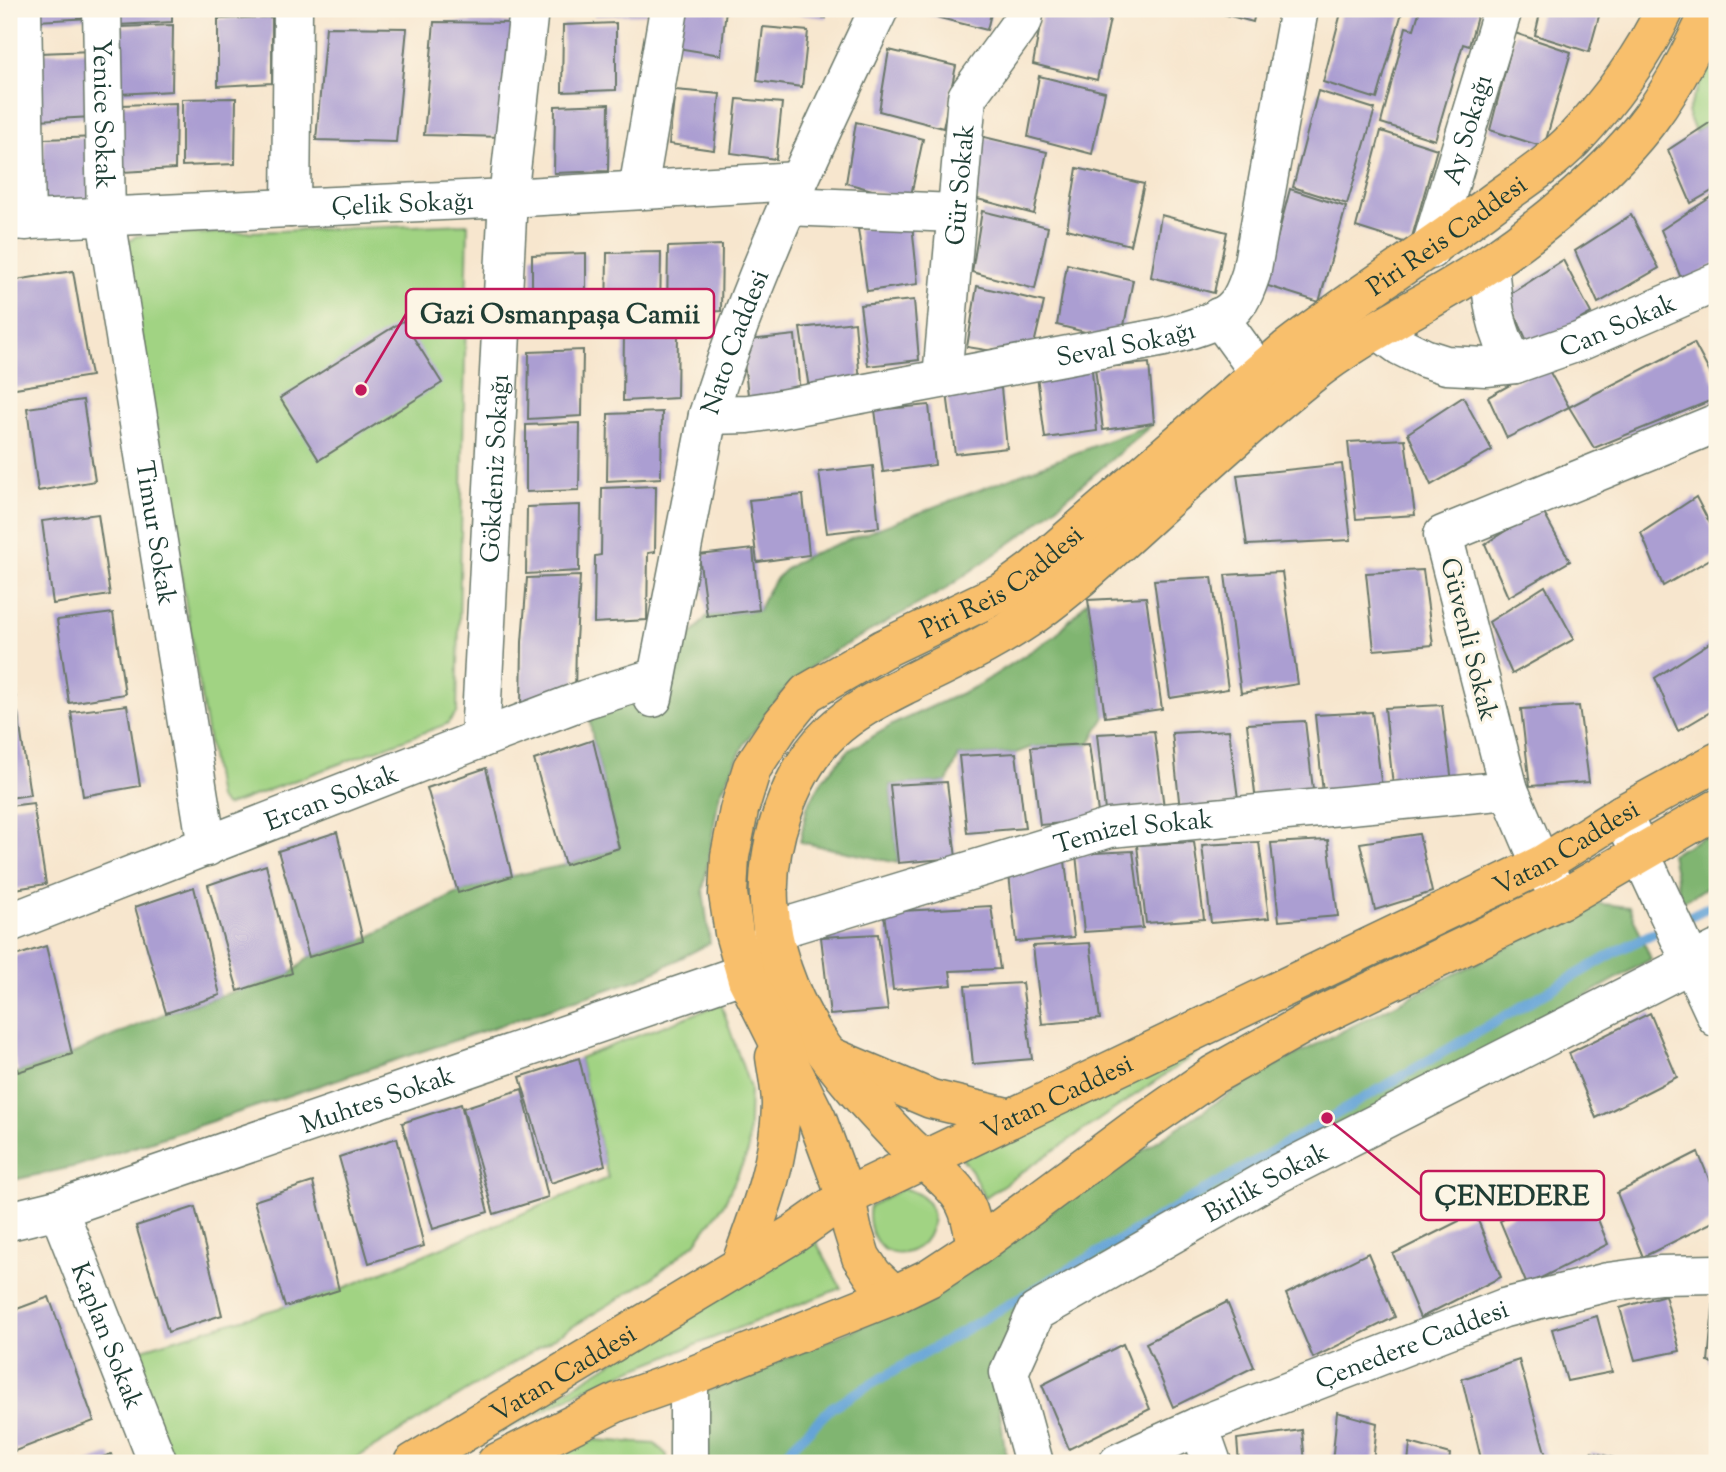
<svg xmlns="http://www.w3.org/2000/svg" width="1726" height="1472" font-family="'Sorts Mill Goudy',serif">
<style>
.green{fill:#a1d383;stroke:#60885c;stroke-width:2}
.forest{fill:#80b571;stroke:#507952;stroke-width:2}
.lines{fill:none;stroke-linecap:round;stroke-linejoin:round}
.stream{stroke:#65a4d7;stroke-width:10}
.building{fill:#ab9ed2}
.minor-casing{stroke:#6b786a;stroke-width:41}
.major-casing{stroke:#6b786a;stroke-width:41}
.minor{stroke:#fff;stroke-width:38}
.major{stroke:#f8bf6c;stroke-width:38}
.labels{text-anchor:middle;stroke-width:6;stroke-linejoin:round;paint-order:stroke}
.street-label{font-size:26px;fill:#1f3d34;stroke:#fcf5e5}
.leader{fill:none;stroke:#c2185b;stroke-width:2.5}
.callout-dot{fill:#c2185b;stroke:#fcf5e5;stroke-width:2.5}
.callout{fill:#fcf5e5;stroke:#c2185b;stroke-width:2.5}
.callout-label{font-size:28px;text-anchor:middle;font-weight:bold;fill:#1f3d34}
</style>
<rect width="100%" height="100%" fill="#fcf5e5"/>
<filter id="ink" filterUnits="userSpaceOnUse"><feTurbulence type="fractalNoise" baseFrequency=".0143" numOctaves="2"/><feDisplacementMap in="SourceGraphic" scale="14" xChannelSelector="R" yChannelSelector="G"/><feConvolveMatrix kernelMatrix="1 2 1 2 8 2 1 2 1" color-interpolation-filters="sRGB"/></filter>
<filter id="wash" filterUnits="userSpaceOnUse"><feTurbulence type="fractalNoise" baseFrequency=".00686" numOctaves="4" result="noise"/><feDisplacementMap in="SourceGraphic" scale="28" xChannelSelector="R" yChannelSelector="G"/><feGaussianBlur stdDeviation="1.57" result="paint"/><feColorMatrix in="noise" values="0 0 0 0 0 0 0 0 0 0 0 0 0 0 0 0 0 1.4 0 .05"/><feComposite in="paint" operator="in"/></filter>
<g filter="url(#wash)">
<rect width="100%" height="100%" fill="#f7e6ce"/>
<g class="green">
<path d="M1717,45V118L1695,132L1687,112Z"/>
<path d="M468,224L457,712L447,724L226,806L218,798L126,244L136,236Z"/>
<path d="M721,1004L750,1088L748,1152L724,1204L695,1243L651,1279L348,1463H158L116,1357L339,1290L608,1178L579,1058Z"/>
<path d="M1232,1029L984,1198L972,1171L958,1153Z"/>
<path d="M903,1188C912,1191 921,1194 927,1201C939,1218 930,1243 911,1251C881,1263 865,1231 870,1206Z"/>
<path d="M813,1236L841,1288L593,1385L496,1435Z"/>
<path d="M593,1440L655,1444L667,1455V1463H531L547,1454Z"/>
</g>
<g class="forest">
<path d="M1154,423L1029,530L944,590L820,659L783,692L745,743L719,796L703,890L710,943L642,978L77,1166L9,1181V1075L72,1054L166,1013L292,973L309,957L363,940L458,893L512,876L565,865L619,848L593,740L586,699L657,677L707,616L759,610C771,580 781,569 809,555Z"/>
<path d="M1088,600L1105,717L1089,744L1032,747L1016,753L959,756L947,782L890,785L898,863L800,842L807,807L823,779L848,751L894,724L979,685L1056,635Z"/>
<path d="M1717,830V883L1681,902L1671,854Z"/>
<path d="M1594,903L1629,907L1651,959L1019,1316L995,1377L1007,1463H703L704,1393L898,1311L1264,1071Z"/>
</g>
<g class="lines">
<g class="stream">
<path d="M1680,921L1717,903"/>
<path d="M776,1463L832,1407L1619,950L1666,927"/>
</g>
</g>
<g id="blocks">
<g class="building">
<path d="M37,9H91V18L37,21Z"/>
<path d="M118,9H172V22L118,25Z"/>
<path d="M594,9H647V14L594,16Z"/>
<path d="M681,9H726L721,55L677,48Z"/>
<path d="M781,9H826V18L781,12Z"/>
<path d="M924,9H992L987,30L924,14Z"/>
<path d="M1043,9H1070L1110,19L1097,80L1033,64Z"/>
<path d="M1204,9H1256L1253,22Z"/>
<path d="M1342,9H1403L1377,99L1323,82Z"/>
<path d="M1420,9H1479L1469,46L1463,44L1435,140L1381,123L1406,27L1414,29Z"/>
<path d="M1541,9H1601L1589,52L1535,35Z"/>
<path d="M272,17V83L218,86V19Z"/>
<path d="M434,22L515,23L504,137L424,135Z"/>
<path d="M616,23V90L562,92L563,25Z"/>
<path d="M173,25L172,91L119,94V27Z"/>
<path d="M326,27L407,28L396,142L316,140Z"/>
<path d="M763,27L808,31L802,87L757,81Z"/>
<path d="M1515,33L1571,52L1544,147L1490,130Z"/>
<path d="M889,50L956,66L943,128L879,111Z"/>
<path d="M93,51L92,117L38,120L39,53Z"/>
<path d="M1039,76L1105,92L1092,154L1028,137Z"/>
<path d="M675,90L720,94L714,150L669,144Z"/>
<path d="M1318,91L1375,109L1347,204L1293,187Z"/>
<path d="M236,98L235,164L182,166V99Z"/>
<path d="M737,99L782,103L776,159L731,153Z"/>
<path d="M176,103L175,169L122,172V105Z"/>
<path d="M609,104L608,171L554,173L555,106Z"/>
<path d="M1717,118V188L1691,203L1668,150Z"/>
<path d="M856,122L923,139L910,200L846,183Z"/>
<path d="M1381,131L1437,149L1410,244L1356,227Z"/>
<path d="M980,136L1047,152L1034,214L970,197Z"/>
<path d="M98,137L97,203L43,206L44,139Z"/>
<path d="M1077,168L1144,184L1130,245L1067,229Z"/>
<path d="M1290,189L1346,207L1319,302L1265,285Z"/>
<path d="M1716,194L1717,263L1683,283L1661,230Z"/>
<path d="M982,211L1048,227L1035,289L972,272Z"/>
<path d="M1161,215L1227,232L1214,293L1151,277Z"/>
<path d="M1631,215L1659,268L1598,303L1575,251Z"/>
<path d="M912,224L918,284L867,291L858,229Z"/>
<path d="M722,245L721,311L667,314L668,247Z"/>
<path d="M661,252L660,317L606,320L607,253Z"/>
<path d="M586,253V319L532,322V255Z"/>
<path d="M1563,260L1591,313L1530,348L1507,296Z"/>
<path d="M1067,264L1133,280L1121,341L1057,325Z"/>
<path d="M73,271L91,376L9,389V281Z"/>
<path d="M977,286L1044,302L1031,357L967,347Z"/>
<path d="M914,300L919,360L868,366L860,305Z"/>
<path d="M403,321L442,383L319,460L280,398Z"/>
<path d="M855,322L860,383L809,389L800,328Z"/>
<path d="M678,332L677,398L623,401L624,334Z"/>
<path d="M795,335L800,396L749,402L741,341Z"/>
<path d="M1694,343L1717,386V398L1594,448L1569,407Z"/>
<path d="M583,350L582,416L528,419L529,352Z"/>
<path d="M1149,363L1154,423L1103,430L1095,368Z"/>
<path d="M1546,365L1569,407L1507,438L1488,397Z"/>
<path d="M1092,370L1097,431L1045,438L1037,376Z"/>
<path d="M1001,388L1007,448L955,454L947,393Z"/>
<path d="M1463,397L1492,450L1431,485L1408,433Z"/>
<path d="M83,400L95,481L38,491L27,408Z"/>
<path d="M929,405L935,465L883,472L875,410Z"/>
<path d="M662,412L661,478L607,481L608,414Z"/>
<path d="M580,423L579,490L526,492V425Z"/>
<path d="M1405,439L1415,515L1356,519L1348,442Z"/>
<path d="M1342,464L1351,540L1247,545L1237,475Z"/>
<path d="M873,466L879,527L827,533L819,472Z"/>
<path d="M656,486L655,552L648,553L647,620L594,623L595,556L601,555L602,488Z"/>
<path d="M803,495L809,555L757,562L749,500Z"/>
<path d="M1696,497L1717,537V555L1663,586L1641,533Z"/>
<path d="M580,505L579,571L526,574L527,507Z"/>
<path d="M1541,508L1570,561L1508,597L1485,544Z"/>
<path d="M98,514L110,595L53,604L42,521Z"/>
<path d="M753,549L759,610L707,616L699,555Z"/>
<path d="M1423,570L1433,645L1374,650L1366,573Z"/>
<path d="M1282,572L1298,684L1241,693L1225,575Z"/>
<path d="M580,576L576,640L575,697L521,709L522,642L527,578Z"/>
<path d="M1212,577L1228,689L1170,698L1154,580Z"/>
<path d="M1545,586L1574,639L1512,674L1489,622Z"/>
<path d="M1146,597L1162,709L1105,717L1088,600Z"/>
<path d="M113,613L125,694L69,703L57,620Z"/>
<path d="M1711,642L1717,654V708L1678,731L1655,678Z"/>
<path d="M9,663L16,700L9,701Z"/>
<path d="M127,705L140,786L83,796L71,712Z"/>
<path d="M1442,705L1452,782L1393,786L1385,708Z"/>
<path d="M1579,706L1589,782L1530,786L1521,709Z"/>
<path d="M1372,712L1382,788L1323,793L1315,715Z"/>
<path d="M18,713L30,795L9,798V715Z"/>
<path d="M1305,721L1314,798L1256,802L1247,724Z"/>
<path d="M1229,730L1239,806L1180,810L1172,733Z"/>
<path d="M1154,731L1164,807L1105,811L1097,734Z"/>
<path d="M593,740L619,848L565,865L534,760Z"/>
<path d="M1089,744L1099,820L1040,825L1031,747Z"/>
<path d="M1016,753L1025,828L967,833L959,756Z"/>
<path d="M486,768L512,876L458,893L427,788Z"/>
<path d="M947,782L956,858L898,863L890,785Z"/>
<path d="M33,803L46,884L9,890V806Z"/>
<path d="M337,832L363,940L309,957L278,851Z"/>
<path d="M1419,834L1432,892L1375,910L1360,843Z"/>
<path d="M1328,840L1338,916L1279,921L1271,843Z"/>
<path d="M1194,842L1204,919L1146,923L1137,845Z"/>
<path d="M1259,842L1269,918L1211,923L1202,845Z"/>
<path d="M1133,851L1143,928L1084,932L1076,854Z"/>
<path d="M1065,861L1074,937L1016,942L1008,864Z"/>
<path d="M266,865L292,973L238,991L208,885Z"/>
<path d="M194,887L220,995L166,1013L135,907Z"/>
<path d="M991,906L1000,969L950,971L952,985L893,990L884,912Z"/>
<path d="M878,934L888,1010L830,1015L821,937Z"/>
<path d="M1090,943L1100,1019L1042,1024L1033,946Z"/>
<path d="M46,946L72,1054L18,1072L9,1041V958Z"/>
<path d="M1022,983L1032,1059L973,1064L965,986Z"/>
<path d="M1650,1013L1677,1077L1596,1118L1569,1053Z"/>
<path d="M579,1058L605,1165L551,1183L520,1077Z"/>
<path d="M522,1089L548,1197L494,1214L463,1108Z"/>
<path d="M461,1104L488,1212L433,1229L402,1123Z"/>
<path d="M397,1138L424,1246L369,1263L339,1157Z"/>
<path d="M1698,1152L1717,1199V1220L1643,1257L1617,1193Z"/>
<path d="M1582,1180L1608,1244L1527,1285L1500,1221Z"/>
<path d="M313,1182L339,1290L285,1307L254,1201Z"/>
<path d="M195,1207L222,1315L168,1332L136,1226Z"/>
<path d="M1475,1213L1501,1277L1420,1318L1393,1254Z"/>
<path d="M1368,1253L1395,1317L1313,1358L1286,1294Z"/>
<path d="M1715,1286H1717V1364L1708,1362Z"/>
<path d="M1665,1295L1680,1351L1635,1360L1620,1308Z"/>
<path d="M49,1297L94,1421L15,1451L9,1433V1312Z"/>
<path d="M1227,1302L1254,1367L1173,1407L1146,1343Z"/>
<path d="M1597,1316L1612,1372L1567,1381L1552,1329Z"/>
<path d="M1123,1344L1150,1409L1069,1449L1042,1385Z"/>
<path d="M1519,1360L1548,1463H1482L1462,1379Z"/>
<path d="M1337,1412L1377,1423L1373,1463H1332Z"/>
<path d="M1302,1430L1305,1463H1239L1237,1439Z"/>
<path d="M1410,1443L1450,1454L1449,1463H1408Z"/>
<path d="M1591,1452L1631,1462V1463H1590Z"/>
<path d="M111,1454L114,1463H86Z"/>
</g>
</g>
</g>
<g filter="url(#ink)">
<use href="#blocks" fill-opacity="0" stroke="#6b786a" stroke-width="2"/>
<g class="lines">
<g class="minor-casing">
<g id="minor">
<path d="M22,9L26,221"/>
<path id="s1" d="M102,9L106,218L207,847"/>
<path d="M638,190L669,9"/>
<path d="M787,206L955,213"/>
<path d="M291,208L293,9"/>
<path id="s2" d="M9,221L508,198L797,181"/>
<path id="s3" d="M1430,250L1503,9"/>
<path d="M1489,264C1492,300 1495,333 1515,364"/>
<path d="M1219,317L1258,371"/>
<path id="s4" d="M1378,330L1400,346L1424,358L1446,365L1486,367L1515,364L1581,341L1717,282"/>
<path id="s5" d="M942,378L967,97L1023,20L1025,9"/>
<path id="s6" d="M708,415L748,414L776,410L1164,337C1184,331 1223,322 1236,305C1244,296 1247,285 1251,274L1299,9"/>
<path id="s7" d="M653,698L708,415C752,274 816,142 879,9"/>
<path id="s8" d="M480,739L508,198L529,9"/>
<path d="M1622,814L1717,1018"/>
<path d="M1557,891L1541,865L1509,790L1443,535L1717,423"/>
<path id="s9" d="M9,923L480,739L586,699L657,677"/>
<path id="s10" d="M772,931L1110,828L1509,790"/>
<path id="s11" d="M58,1209L158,1463"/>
<path id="s12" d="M9,1221L58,1209L745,973"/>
<path d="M1199,1426L1212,1463"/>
<path d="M689,1463V1377"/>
<path id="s13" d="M1034,1463L1009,1372L1036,1312L1279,1173L1717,950"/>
<path id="s14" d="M1118,1463L1199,1426L1504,1308L1608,1282L1660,1275L1717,1274"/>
</g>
</g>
<g class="major-casing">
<g id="major">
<path d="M834,1058L931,1099L1011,1118"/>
<path d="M976,1247C973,1232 972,1217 965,1204C955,1182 921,1160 904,1142C836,1071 776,1005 769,902C766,845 789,772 831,732C854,710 884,696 913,681C955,660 998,640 1036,613C1072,587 1104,557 1137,527C1193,476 1249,424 1309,376C1364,332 1430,303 1488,264C1544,226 1611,171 1651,117C1676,83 1694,46 1711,9"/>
<path d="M740,1266C759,1214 780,1161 781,1105C781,1089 777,1072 775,1057"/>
<path id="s15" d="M894,1295L873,1275L861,1257L852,1228L846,1197L817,1119L747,979L734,933L728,894L730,856L739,810L752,768L780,726L807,693L883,649L1004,591L1034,569L1287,349C1354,297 1427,252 1495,201C1521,182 1551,163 1574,139C1609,102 1644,55 1665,9"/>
<path id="s16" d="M413,1463L795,1233L846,1197L1541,865L1622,814L1717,762"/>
<path d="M496,1463L618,1402L689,1377L894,1295L929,1278L976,1247L1135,1129L1213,1075L1311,1020L1562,899L1717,809"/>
</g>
</g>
<use href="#minor" class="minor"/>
<use href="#major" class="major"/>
</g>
</g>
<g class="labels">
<g class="street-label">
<text dy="9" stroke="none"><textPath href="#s1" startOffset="105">Yenice Sokak</textPath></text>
<text dy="9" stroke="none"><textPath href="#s3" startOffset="126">Ay Sokağı</textPath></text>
<text dy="9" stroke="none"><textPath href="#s5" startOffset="194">Gür Sokak</textPath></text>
<text dy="9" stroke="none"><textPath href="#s2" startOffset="394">Çelik Sokağı</textPath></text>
<text dy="9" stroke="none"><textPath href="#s15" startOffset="1452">Piri Reis Caddesi</textPath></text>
<text dy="9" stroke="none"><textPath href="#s4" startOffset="256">Can Sokak</textPath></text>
<text dy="9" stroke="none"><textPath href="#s6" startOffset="424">Seval Sokağı</textPath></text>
<text dy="9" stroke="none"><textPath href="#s7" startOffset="366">Nato Caddesi</textPath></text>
<text dy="9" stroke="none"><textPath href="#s8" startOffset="271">Gökdeniz Sokağı</textPath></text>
<text dy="9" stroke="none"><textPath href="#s1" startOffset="528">Timur Sokak</textPath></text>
<text dy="9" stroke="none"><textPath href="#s15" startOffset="886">Piri Reis Caddesi</textPath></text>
<text transform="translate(1470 639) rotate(76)" y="9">Güvenli Sokak</text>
<text dy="9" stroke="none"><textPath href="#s9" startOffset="346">Ercan Sokak</textPath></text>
<text dy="9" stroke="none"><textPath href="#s10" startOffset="376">Temizel Sokak</textPath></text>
<text dy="9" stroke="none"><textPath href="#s16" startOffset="1309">Vatan Caddesi</textPath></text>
<text dy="9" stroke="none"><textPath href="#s16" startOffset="742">Vatan Caddesi</textPath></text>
<text dy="9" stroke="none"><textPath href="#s12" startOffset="388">Muhtes Sokak</textPath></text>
<text dy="9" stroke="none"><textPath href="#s13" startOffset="424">Birlik Sokak</textPath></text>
<text dy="9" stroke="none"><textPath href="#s11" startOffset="136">Kaplan Sokak</textPath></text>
<text dy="9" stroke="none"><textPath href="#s14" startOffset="317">Çenedere Caddesi</textPath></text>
<text dy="9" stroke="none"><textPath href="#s16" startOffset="175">Vatan Caddesi</textPath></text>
</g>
</g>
<path class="leader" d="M361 390L406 314M1327 1118L1421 1195"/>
<g class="callout-dot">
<circle cx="361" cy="390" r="7"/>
<circle cx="1327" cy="1118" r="7"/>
</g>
<g class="callout">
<rect x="406" y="289" width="308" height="49" rx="7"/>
<rect x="1421" y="1171" width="183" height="49" rx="7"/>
</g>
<g class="callout-label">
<text x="560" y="323">Gazi Osmanpaşa Camii</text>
<text x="1512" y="1205">ÇENEDERE</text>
</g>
<rect width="1726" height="1472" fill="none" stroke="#fcf5e5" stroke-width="35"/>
</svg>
